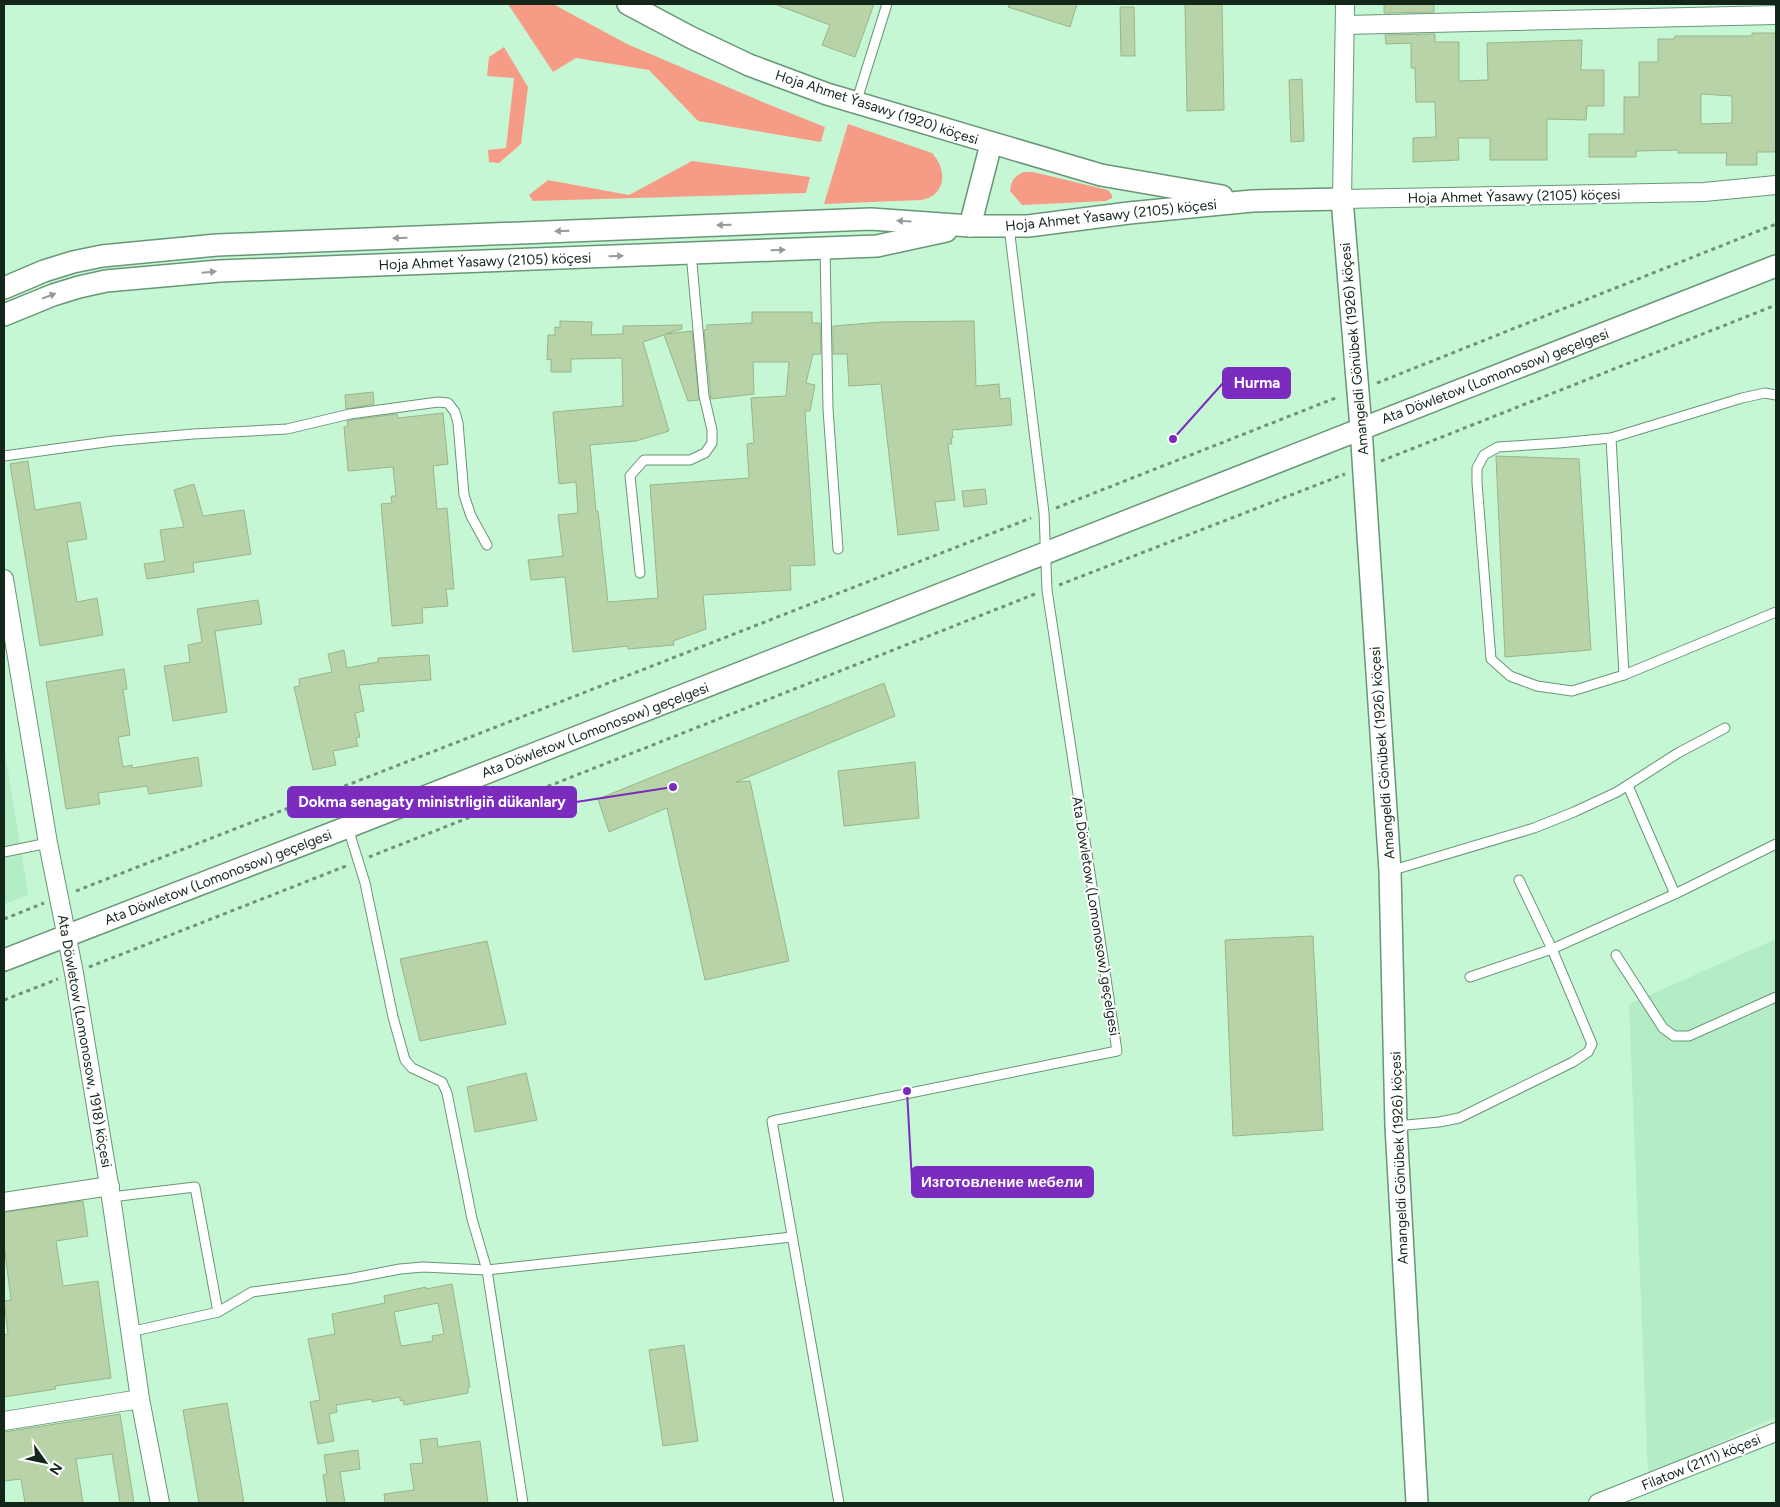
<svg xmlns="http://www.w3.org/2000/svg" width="1780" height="1507" font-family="Figtree,sans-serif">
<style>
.built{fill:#b3ecc5}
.green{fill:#f69c86}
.building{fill:#b7d3a7;stroke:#9ab58a;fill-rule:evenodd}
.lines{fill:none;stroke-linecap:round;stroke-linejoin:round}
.service-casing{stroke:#689677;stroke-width:11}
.minor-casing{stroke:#689677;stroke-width:20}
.tertiary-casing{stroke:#689677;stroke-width:24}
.path{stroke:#70927a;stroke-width:3;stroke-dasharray:4 4;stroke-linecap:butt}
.service{stroke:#fff;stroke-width:9}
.minor{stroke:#fff;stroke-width:18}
.tertiary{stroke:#fff;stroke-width:21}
.oneway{fill:#959d98}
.labels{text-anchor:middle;stroke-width:4;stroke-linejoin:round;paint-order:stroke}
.street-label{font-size:14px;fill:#14261a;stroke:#fff}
.leader{fill:none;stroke:#7b2cbf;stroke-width:2}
.callout-dot{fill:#7b2cbf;stroke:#fff;stroke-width:2}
.callout{fill:#7b2cbf;stroke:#7b2cbf;stroke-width:2}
.callout-label{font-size:15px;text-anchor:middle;font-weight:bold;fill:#fff}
</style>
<rect width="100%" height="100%" fill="#c6f7d5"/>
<g class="built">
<path d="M4,745L28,895L4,904Z"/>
<path d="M1776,939V1417L1648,1475L1629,1004Z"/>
</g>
<g class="green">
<path d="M508,4H553L627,44L765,103L825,127L821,142L698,121L649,70L576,58L553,72Z"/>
<path d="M504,47L528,87L521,144L499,163L489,162L488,150L506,148L514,78L487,76L489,57Z"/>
<path d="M848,124L932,153C948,170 946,196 921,200L824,204Z"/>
<path d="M692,161L810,177L806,193L533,201L529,195L548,180L629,195Z"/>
<path d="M1024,172H1033L1108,190L1112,195V198L1106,201L1022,205L1010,191C1011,181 1014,176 1024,172Z"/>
</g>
<g class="building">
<path d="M777,4H874L855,57L822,45L830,25L777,5Z"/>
<path d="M1009,4H1077L1070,27L1008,7Z"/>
<path d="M1185,4H1222L1224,110L1187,111Z"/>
<path d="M1384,4H1434V12L1384,13Z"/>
<path d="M1120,7H1134L1135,56H1121Z"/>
<path d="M1752,33H1776V152H1757V165H1726L1727,153H1678V150L1636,151V157H1589V134H1624V97H1639V62H1658V39H1674L1675,36H1752ZM1701,94L1732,96V123L1701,124Z"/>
<path d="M1435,34V42H1459V81L1488,80L1487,43L1582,40L1581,70H1604V106H1587L1586,120L1547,119V160H1490V138H1458L1459,160L1413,162V138L1436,137L1435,102H1416L1415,68H1411V43L1386,44L1385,35Z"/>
<path d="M1302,79L1304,141L1291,142L1289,80Z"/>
<path d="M752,312H812V323H820L821,354H813L806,383L815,385L810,411H805L815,565L790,566L791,590L703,595L706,629L673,641L674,645L628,649V646L573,652L565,577L531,580L528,560L563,556L558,515L578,513L576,482L559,484L553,412L623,406L622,358L571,359V372H551V359L547,360L548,335H555V327L560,328V321L592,322L591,335L623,334V326L682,325V329L665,334L692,331L699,400L688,401L664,335L643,342L669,431L636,441L590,445L596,511H598L608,602L658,598L650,485L749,478L747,444L754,443L751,398L786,396L789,362H753L754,394L711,399L704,330L707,329V325L752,323Z"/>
<path d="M974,321L976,386L999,384L1000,399L1010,398L1012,425L952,430L953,438H951L952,444H948L955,500L935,502L939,530L898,535L881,384L849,386L847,354H833V326L882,322Z"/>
<path d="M373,392L374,404L346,409L345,395Z"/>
<path d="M443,413L448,464L433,466L437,509L447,508L454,589H446L448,606L422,608L423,623L392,626L381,504L392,503L391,496H396L393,467L348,471L344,427L348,426L347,421L351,420L397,414L398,418Z"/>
<path d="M1496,456L1579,459L1591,650L1505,657Z"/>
<path d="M28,461L35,510L80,502L87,539L67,542L77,602L97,598L103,635L40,646L10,464Z"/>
<path d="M194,484L203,516L244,510L251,554L193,563L194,572L147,579L144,564L165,561L160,530L184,527L174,490Z"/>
<path d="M985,489L987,504L964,507L962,491Z"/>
<path d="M258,600L262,624L215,631L227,712L173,721L164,666L190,662L188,645L202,642L197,609Z"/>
<path d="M344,650L347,668L378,662V658L429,655L431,680L359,685L364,711L355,713L360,737L356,738L358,746L333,751L336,765L313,770L294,687L300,686L299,679L332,672L328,654Z"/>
<path d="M124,669L127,689L123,690L130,735L118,737L123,767L132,765V768L198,757L202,786L149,794L147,786L98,793L100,804L66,809L46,682Z"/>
<path d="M884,683L895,716L736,782L750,781L789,961L705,980L667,808L609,832L598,799Z"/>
<path d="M915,762L919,818L844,826L838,771Z"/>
<path d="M1313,936L1323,1130L1233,1136L1225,940Z"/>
<path d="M487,941L506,1024L420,1041L400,959Z"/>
<path d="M526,1073L537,1120L475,1132L467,1087Z"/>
<path d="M83,1201L88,1236L56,1241L63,1286L98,1281L111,1378L55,1386L56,1389L4,1397V1335L8,1334L4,1301L11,1300L4,1244V1212Z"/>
<path d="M452,1284L470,1387H468V1393L404,1405L403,1400L400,1401V1397L372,1402V1399L336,1405L337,1412L329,1414L334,1441L318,1444L310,1402L320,1400L308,1339L335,1334L332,1314L385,1303L384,1296L426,1287V1289ZM438,1303L444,1334L432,1336L433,1341L401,1346L394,1312Z"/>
<path d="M684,1345L698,1441L663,1446L649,1350Z"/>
<path d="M227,1403L244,1503H199L183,1410Z"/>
<path d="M120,1414L134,1503H120L112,1454L76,1459L83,1503H25L21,1479L4,1481V1432Z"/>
<path d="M437,1438L438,1447L480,1441L488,1503H385L384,1494L414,1490L410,1464L423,1463L420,1440Z"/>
<path d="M358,1450L360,1469L340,1472L345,1503H327L323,1475L327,1474L324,1455Z"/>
</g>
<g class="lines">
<g class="service-casing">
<g id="service">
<path d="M856,103L887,4"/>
<path d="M825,248L828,409L838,549"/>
<path d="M1776,395L1765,393L1742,398L1611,438L1559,443L1498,447L1484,455L1477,468V483L1491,659L1510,676L1537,686L1572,691L1624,675L1776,612"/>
<path d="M1611,438L1624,675"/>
<path d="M4,456L113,441L193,434L287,429L350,414L438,402L448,403L455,412L458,423L464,495L471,516L487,545"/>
<path d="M640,573L630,476L644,460H690L705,453L712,443V430L704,396L691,253"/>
<path d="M1628,786L1675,894L1776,844"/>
<path d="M348,828L365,883L393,1017L405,1060L412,1068L442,1082L447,1093L472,1219L487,1270L523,1503"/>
<path d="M4,852L48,843"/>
<path d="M1390,871L1534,828L1574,812L1617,792L1678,753L1725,728"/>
<path d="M1616,955L1663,1028L1674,1036H1689L1776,997"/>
<path d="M1470,977L1552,949L1675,894"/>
<path d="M1396,1126L1439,1122L1459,1118L1573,1062L1588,1052L1592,1044L1552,949L1519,880"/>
<path d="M111,1197L195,1187L218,1312"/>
<path d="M130,1332L218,1312L252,1292L348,1279L400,1269L423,1267L487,1270L792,1237"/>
<path d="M839,1503L772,1121L1117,1051L1047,590L1044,513L1009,227"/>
</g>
</g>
<g class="minor-casing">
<g id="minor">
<path d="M1345,4L1342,199L1704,192L1776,185"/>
<path d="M1345,25L1776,15"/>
<path d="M4,579L48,843L74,973L111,1197L140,1399L160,1503"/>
<path d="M4,1202L110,1186"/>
<path d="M4,1421L140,1399"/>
<path d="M1598,1503L1776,1432"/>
</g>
</g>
<g class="tertiary-casing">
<g id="tertiary">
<path d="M628,4L690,37L749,65L827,94L1101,175L1222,196"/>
<path d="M970,226L991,144"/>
<path d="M4,288L44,271L73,262L102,256L217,245L871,219L970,226H1028L1129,213L1252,201L1342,199L1361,428L1390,871L1396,1126L1417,1503"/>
<path d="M4,315L53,295L79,287L106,281L219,271L877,246L946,231"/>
<path d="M4,960L348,827L1776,266"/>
</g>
</g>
<g class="path">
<path d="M1377,383L1776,224"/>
<path d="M1381,461L1776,305"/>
<path d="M1056,508L1338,397"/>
<path d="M1059,585L1345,474"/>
<path d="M369,857L1035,594"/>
<path d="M76,891L1031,518"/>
<path d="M4,919L44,903"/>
<path d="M89,967L346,866"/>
<path d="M4,1000L58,979"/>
</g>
<use href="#service" class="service"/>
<use href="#minor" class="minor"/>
<use href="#tertiary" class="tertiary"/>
</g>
<defs><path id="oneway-solid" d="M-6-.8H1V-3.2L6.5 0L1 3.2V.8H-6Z" transform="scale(1.25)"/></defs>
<g class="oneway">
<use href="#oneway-solid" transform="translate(904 221) rotate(-176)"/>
<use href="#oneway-solid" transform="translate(724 225) rotate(178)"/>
<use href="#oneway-solid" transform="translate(562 231) rotate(178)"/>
<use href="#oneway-solid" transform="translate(400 238) rotate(178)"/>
<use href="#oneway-solid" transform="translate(778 250) rotate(-2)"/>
<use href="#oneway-solid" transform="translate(616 256) rotate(-2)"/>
<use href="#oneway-solid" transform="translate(209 272) rotate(-5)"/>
<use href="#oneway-solid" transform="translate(49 296) rotate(-21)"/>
</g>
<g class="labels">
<g class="street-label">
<text transform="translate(877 107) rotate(18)" y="5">Hoja Ahmet Ýasawy (1920) köçesi</text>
<text transform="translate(1514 196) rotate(-1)" y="5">Hoja Ahmet Ýasawy (2105) köçesi</text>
<text transform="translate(1111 215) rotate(-6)" y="5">Hoja Ahmet Ýasawy (2105) köçesi</text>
<text transform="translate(485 261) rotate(-2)" y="5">Hoja Ahmet Ýasawy (2105) köçesi</text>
<text transform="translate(1354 349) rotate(-95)" y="5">Amangeldi Gönübek (1926) köçesi</text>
<text transform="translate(1495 376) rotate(-21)" y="5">Ata Döwletow (Lomonosow) geçelgesi</text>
<text transform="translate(595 730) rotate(-21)" y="5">Ata Döwletow (Lomonosow) geçelgesi</text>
<text transform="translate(1382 753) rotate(-94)" y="5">Amangeldi Gönübek (1926) köçesi</text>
<text transform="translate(218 877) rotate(-21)" y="5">Ata Döwletow (Lomonosow) geçelgesi</text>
<text transform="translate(1096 916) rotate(81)" y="5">Ata Döwletow (Lomonosow) geçelgesi</text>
<text transform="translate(85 1041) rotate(80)" y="5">Ata Döwletow (Lomonosow, 1918) köçesi</text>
<text transform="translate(1399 1158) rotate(-92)" y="5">Amangeldi Gönübek (1926) köçesi</text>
<text transform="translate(1701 1462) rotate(-22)" y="5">Filatow (2111) köçesi</text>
</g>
</g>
<path class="leader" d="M1173 439L1223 383M673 787L576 802M907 1091L912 1182"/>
<g class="callout-dot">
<circle cx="1173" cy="439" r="5"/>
<circle cx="673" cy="787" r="5"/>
<circle cx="907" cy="1091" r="5"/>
</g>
<g class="callout">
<rect x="1223" y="368" width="67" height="30" rx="5"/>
<rect x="288" y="787" width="288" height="30" rx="5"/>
<rect x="912" y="1167" width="181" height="30" rx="5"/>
</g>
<g class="callout-label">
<text x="1257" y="388">Hurma</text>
<text x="432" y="807">Dokma senagaty ministrligiň dükanlary</text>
<text x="1002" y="1187">Изготовление мебели</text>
</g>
<rect width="1780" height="1507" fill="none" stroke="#14261a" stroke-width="10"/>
<g transform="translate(45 1462) rotate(123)" stroke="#ffffff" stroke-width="4" paint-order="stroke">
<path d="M0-4L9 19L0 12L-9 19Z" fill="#14261a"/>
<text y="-8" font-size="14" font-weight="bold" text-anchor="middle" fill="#14261a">N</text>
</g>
</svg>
